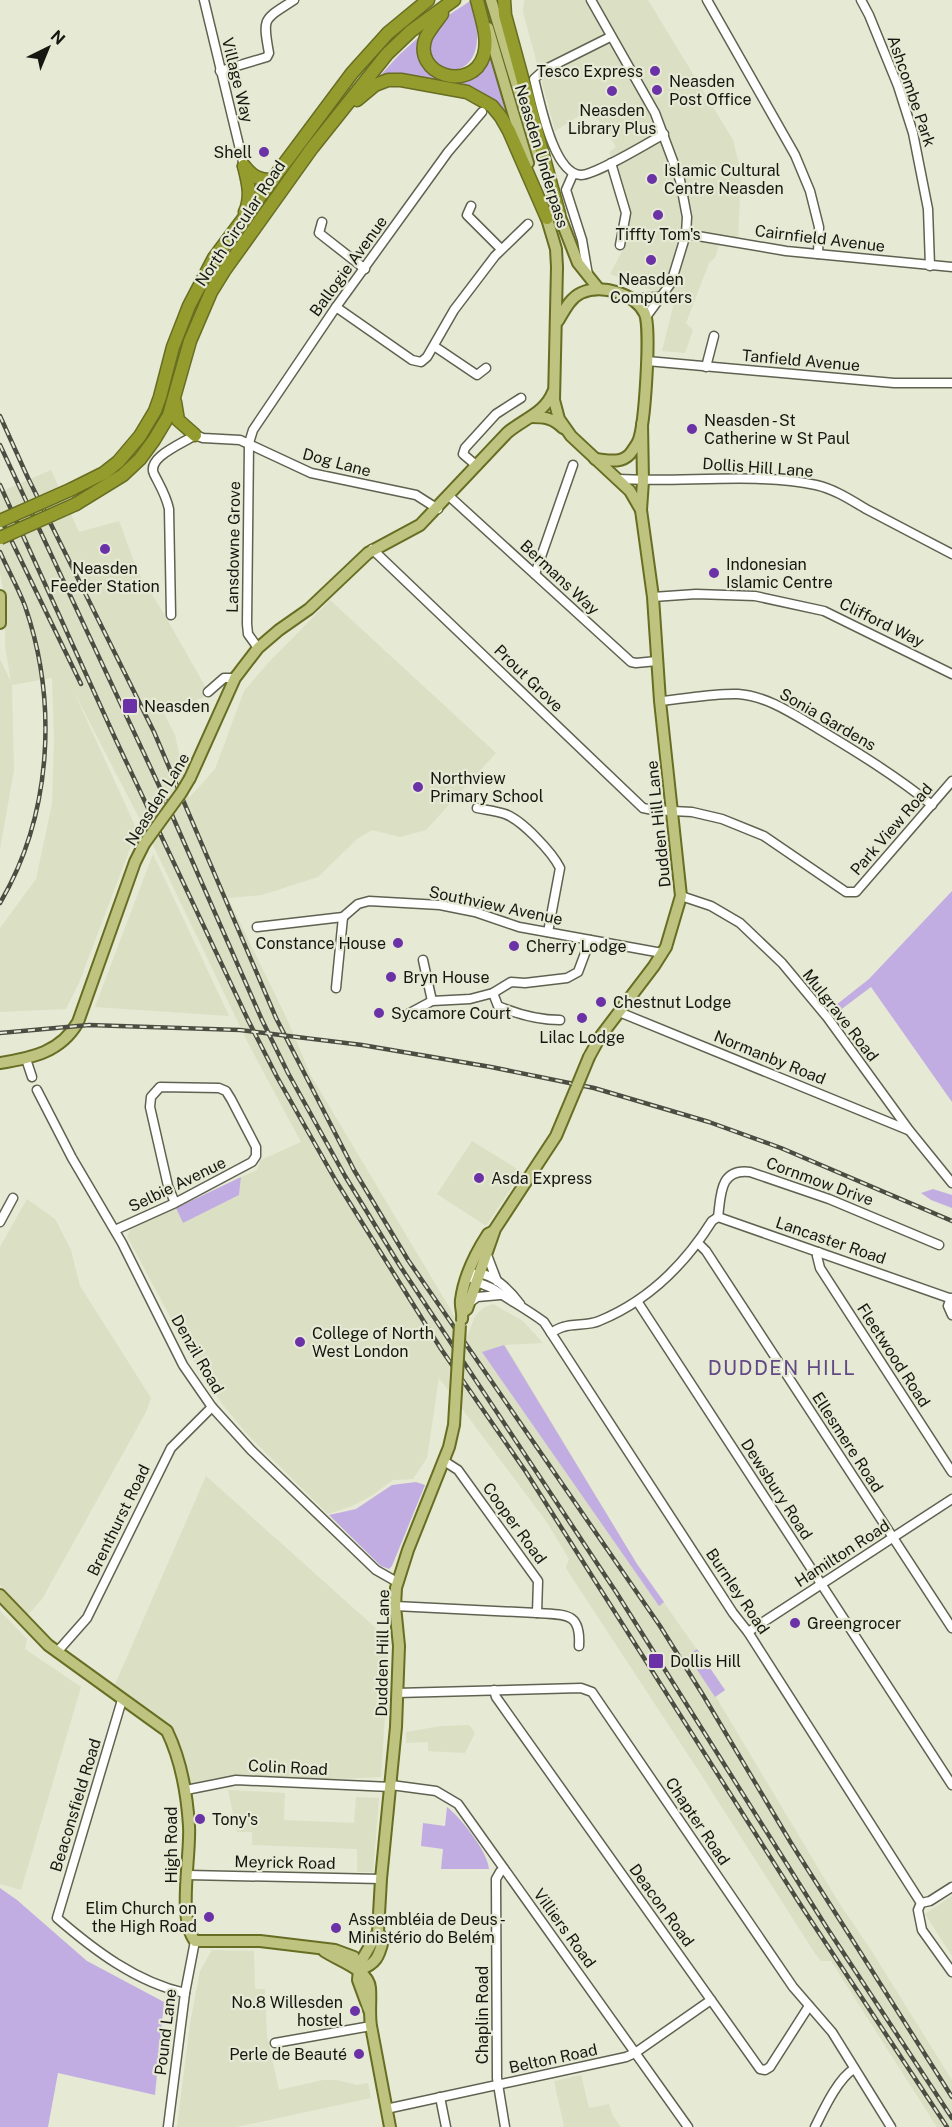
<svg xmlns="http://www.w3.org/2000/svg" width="952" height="2127" font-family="'Public Sans',sans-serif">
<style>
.built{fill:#dbdfc3}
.green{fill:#c2ade3}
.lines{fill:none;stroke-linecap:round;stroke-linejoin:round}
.minor-casing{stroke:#5f6250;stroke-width:11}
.major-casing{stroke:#676d22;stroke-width:14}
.highway-casing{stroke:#676d22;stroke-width:15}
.minor{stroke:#fff;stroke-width:8}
.major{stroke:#bec480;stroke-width:10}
.highway{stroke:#939c2c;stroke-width:12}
.rail-casing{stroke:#4b4d42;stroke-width:4.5}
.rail{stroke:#e6e9d4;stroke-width:2;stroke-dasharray:7;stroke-linecap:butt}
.major-bridge-casing{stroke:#676d22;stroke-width:14;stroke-linecap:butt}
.highway-bridge-casing{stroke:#676d22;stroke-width:15;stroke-linecap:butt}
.major-bridge{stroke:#bec480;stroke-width:10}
.highway-bridge{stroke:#939c2c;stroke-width:12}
.poi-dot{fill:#6b31a7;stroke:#e6e9d4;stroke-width:2}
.labels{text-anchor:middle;stroke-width:4.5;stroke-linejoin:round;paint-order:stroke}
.poi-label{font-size:16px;fill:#161710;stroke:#e6e9d4;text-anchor:start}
.street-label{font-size:16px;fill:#161710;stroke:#e6e9d4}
.quarter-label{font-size:20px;letter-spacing:1.5px;fill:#624885;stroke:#e6e9d4}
</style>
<rect width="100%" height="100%" fill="#e6e9d4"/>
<g class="built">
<path d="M524,0H648L733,140L741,173L738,241L721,239L715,258L709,263L686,323L693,330L685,353L662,351L675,299L610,274L629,238L625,190L609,152L616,147L591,108L555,131L523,12Z"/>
<path d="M51,470L79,532L119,521L138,572L167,619L210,695L182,705H160L175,735L189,798L215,769L244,691L268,663L330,600L496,753L426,830L400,837L372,830L357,839L318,877L262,895L228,898L288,1021L310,1074L467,1337L475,1316L483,1308L493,1304L523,1321L543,1343L505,1345L637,1564L725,1690L716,1697L839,1903L871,1950L952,2080V2127H937L831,1961H821L814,1952L702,1776L567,1570L566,1567L569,1559L546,1521L439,1378L427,1458L413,1479L393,1480L371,1496L352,1506L328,1514L247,1434L223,1405L194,1362L127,1236L131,1229L176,1208L183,1223L239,1195L241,1177L257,1170L261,1160L301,1142L248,1043L153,845L72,688L137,830L79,983L66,1009L0,1012V928L36,879L52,804L54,738L52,678L12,685L14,770L0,849V659L11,682L5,646V599L0,573V480L5,490Z"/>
<path d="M153,854L229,1016L95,1007Z"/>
<path d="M472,1141L522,1172L486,1226L437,1194Z"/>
<path d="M27,1199L55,1219L71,1250L80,1286L151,1398L146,1412L42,1599L27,1616L0,1585V1247Z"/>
<path d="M206,1476L387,1638V1682L381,1777L190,1786L180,1748L170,1728L142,1706L113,1689Z"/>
<path d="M0,1611L27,1639L25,1649L81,1687L21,1890L0,1884Z"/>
<path d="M469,1725L475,1733L465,1753L428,1751V1742L406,1743V1732L441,1726Z"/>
<path d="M228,1790L285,1793L284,1820L354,1823L356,1797L379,1798L373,1872H357V1849L252,1845V1832H237Z"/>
<path d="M952,1896V1956L925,1914Z"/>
<path d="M212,1950L254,1951L255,1989H265L267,2036L279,2090L323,2080H337L357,2085L368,2083L371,2098L236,2127H177L190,2024L200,1971Z"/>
<path d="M581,2075L589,2108L609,2104L613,2116L621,2127H562L564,2126L554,2081Z"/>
</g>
<g class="green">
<path d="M470,1C504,97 404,79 434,30C441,18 459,9 470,1Z"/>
<path d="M420,36C416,57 429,80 451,83C456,83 464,83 469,79C477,73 484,61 490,53L505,110H503L494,100L475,91L377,79L399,55Z"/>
<path d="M952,891V1102L871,987L835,1014L831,1009L869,979Z"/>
<path d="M241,1177L239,1195L183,1223L176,1208Z"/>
<path d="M933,1189L952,1195V1208L931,1200L921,1193Z"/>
<path d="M504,1345L637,1564L664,1602L659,1606L482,1352Z"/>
<path d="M416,1482L425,1485L392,1566L389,1569L381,1566L329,1515L356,1509L392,1485Z"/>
<path d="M697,1649L725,1690L715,1697L694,1665L696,1663L690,1654Z"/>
<path d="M447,1807C461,1818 488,1852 489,1869H441L443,1849L421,1846L423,1823L445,1826Z"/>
<path d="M0,1888L17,1900L87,1961L164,2002L155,2095L58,2073L48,2127H0Z"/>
</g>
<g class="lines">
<g class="minor-casing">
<g id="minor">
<path d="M204,0L244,166"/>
<path d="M591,0L655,113L680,180L687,217L686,234L671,283L646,317"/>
<path d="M707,0L795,155L810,191L819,227L818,254"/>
<path d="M861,0L869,15L898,86L913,133L928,209L930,266"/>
<path d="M610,37L544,70L534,79C540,101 553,174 581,175C595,175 648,143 664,134"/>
<path d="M220,71L267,57L269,53C262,16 264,20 294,0"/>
<path d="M611,163L626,213L620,245"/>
<path d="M573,174L566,190L582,240L588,275"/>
<path d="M471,206L467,215L501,249"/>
<path d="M322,222L319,233L365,269"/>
<path d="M686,234L786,251L952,267"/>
<path d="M631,298L660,297"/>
<path d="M336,307L412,360L421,362L427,357L454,310L495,256L528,224"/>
<path d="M434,346L477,375L486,368"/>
<path d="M647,361L894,383H952"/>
<path d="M706,367L714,336"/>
<path d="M477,466L463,454L465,448L496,414L521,398"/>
<path d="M618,479C682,483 754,472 816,485C834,489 851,500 866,509C895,524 923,539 952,554"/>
<path d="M449,496L631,662L636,663L657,661"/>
<path d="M372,549L643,808L653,810L692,812L722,819L764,836L846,892H856L952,781"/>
<path d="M535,574L573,465"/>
<path d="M653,597L696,594L755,596L824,611L952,674"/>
<path d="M171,615L169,509C166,495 160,486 154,474C146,457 184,443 195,435L203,438L240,440L311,473L416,495L438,509"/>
<path d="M258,648L248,634L247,624L249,443L253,430L336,307L448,152L482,112"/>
<path d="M208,692L224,678H235"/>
<path d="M660,701C685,699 713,693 738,694C767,696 793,714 817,728C857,752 896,776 932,805"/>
<path d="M477,808C486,810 496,811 505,814C522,820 552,852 560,868L548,932"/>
<path d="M681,896L711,906L740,923L782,963L827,1017L909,1130L952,1183"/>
<path d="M257,927L343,917L358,904L369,901L440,905L475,912L519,927L662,953"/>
<path d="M423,960L432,1001"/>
<path d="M336,988L343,917"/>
<path d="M493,993L498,1006C517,1014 539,1020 560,1020"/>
<path d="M619,1012L908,1130"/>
<path d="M406,1015L432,1001L470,999L493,993L511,982L525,983L567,978L578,972L590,940"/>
<path d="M26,1059L32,1077"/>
<path d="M37,1090L72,1158L122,1243L183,1365L212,1407L251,1450L376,1570L397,1582"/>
<path d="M718,1217C721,1196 719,1168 750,1172L829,1199L939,1245"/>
<path d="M718,1217L952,1299"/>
<path d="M0,1222L13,1198"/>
<path d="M115,1230L175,1203L252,1162L256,1156V1147L231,1099L226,1091L219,1088L160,1087L151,1097L150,1107L168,1186L175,1203"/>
<path d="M698,1243L706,1251L952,1628"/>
<path d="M818,1252L817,1256L820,1268L952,1472"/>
<path d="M487,1255L497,1281"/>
<path d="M475,1274C492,1271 511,1292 520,1304"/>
<path d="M473,1279C480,1285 488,1285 495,1290C511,1301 528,1310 544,1322L733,1613L748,1632L921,1903"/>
<path d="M951,1298L948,1306L952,1315"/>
<path d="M637,1301L952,1785"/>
<path d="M469,1303L477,1297L500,1295"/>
<path d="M551,1333C554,1331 559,1328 563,1327C574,1323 588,1326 599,1321C648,1301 685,1264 712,1221L718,1217"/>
<path d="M395,1606L537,1613L538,1581L458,1470L444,1461"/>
<path d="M537,1613C566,1615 581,1612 579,1646"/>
<path d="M748,1632L952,1499"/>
<path d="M57,1652L87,1618L171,1448L212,1407"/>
<path d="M494,1690L496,1697L760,2069L765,2070L770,2067L809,2006"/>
<path d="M397,1693L581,1688L592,1692L793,1987L832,2032L891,2127"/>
<path d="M122,1700L57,1918C94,1950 136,1982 185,1993"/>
<path d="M391,1785L436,1791L458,1804L688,2127"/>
<path d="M186,1790L236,1780L391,1787"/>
<path d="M504,1869L500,1872L496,1879L497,2078L505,2127"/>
<path d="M188,1875L381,1879"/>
<path d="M921,1903L918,1910L922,1930L952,1972"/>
<path d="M921,1903L930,1901L952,1887"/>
<path d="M275,2043L371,2026"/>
<path d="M440,2097L446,2127"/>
<path d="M386,2109L626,2057L635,2053L711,2000"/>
<path d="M168,2127L185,1993L195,1941"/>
<path d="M815,2127C823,2111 838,2078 854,2069"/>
</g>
</g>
<g class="major-casing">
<g id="major">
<path d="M491,0L538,155"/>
<path d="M488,28L528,163"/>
<path d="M556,207L578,263L598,288"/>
<path d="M545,212L556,249L557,267L554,400L559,419L571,436L630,491L641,510"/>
<path d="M558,321C564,311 570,298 581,293C602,284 635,293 645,314C651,329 645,427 638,442C636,446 632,451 630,454C621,464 607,460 595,459"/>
<path d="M531,417C545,417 553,418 563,428"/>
<path d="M0,596V623"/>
<path d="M190,778L235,678L258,648L279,630L309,609L368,553L420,525L507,433C523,419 545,413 553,392"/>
<path d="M589,1057L600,1037L654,966L666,947L681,896L660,701L653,597L641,510L643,481L642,424"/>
<path d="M0,1063C32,1058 61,1052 78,1022L135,862L144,844"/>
<path d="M463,1312L467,1309L495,1229L556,1136L577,1086"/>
<path d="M462,1319C463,1312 460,1307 461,1300C464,1276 475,1254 488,1234L494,1231"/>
<path d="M0,1595L48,1645L167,1731C181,1760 187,1794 189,1826C191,1856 177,1918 195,1941H260L335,1950L354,1957L359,1970L358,1980L369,2010"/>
<path d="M324,1951C339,1961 369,1970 370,1988C371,2001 369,2013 371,2026L390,2127"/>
<path d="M359,1970L363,1958L378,1932L381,1879L396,1727L399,1646L395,1606L396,1588L408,1550L449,1447L454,1425L455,1408"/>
<path d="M359,1970C376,1964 379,1957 383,1940L378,1932"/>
</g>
</g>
<g class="highway-casing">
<g id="highway">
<path d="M504,0L505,15L559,214"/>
<path d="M442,14C437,21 430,29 426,37C411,75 472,94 484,55C489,38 481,17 477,0"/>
<path d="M357,100L375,85L388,80H401L467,92L492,106L501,117L509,131L547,218"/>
<path d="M244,166C248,182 252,197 245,212"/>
<path d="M244,166C252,176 260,181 273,180"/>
<path d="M175,402L178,420L195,435"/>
<path d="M72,489L104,473L118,462L140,436L155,411L160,397L173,347L189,306L214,258L352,73L388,33L428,0"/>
<path d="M76,504L123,475L140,459L154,440L169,415L190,341L211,292L224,271L312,148L387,54L411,31L454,0"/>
</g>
</g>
<use href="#minor" class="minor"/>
<use href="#major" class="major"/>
<use href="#highway" class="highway"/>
<g class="rail-casing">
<g id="rail">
<path d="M0,416L28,478L154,732L276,1018L354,1170L408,1260L660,1626L703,1695L791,1843L952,2097"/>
<path d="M0,445L161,790L262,1020L288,1073L345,1176L400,1266L616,1592L827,1928L952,2118"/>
<path d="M0,485L115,738L248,1020L277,1077L336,1181L441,1349L526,1472L800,1904L947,2127"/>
<path d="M0,517L81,684"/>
<path d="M0,552C8,570 18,588 25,606C58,702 52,815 0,903"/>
<path d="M0,1033L89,1025L240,1030L362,1045L491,1067L594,1088L709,1122L781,1148L952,1221"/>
</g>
</g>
<use href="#rail" class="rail"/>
<g class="major-bridge-casing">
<g id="major-bridge">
<path d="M144,844L181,793L190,778"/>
<path d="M577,1086L589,1057"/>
<path d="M455,1408L460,1325"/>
</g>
</g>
<g class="highway-bridge-casing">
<g id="highway-bridge">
<path d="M0,521L72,489"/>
<path d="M0,538L76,504"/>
</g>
</g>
<use href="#major-bridge" class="major-bridge"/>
<use href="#highway-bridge" class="highway-bridge"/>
</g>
<g class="poi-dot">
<circle cx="655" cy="71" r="6"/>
<circle cx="657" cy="90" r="6"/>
<circle cx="612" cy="91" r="6"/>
<circle cx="264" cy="152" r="6"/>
<circle cx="652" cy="179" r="6"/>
<circle cx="658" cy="215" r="6"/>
<circle cx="651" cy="260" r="6"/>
<circle cx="692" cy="429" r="6"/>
<circle cx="105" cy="549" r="6"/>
<circle cx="714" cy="573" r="6"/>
<rect x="122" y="698" width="16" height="16" rx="3"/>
<circle cx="418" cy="787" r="6"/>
<circle cx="398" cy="943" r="6"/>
<circle cx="514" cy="946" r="6"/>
<circle cx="391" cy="977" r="6"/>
<circle cx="601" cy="1002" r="6"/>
<circle cx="379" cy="1013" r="6"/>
<circle cx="582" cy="1018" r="6"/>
<circle cx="479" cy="1178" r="6"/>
<circle cx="300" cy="1342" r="6"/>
<circle cx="795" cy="1623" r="6"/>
<rect x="648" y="1653" width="16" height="16" rx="3"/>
<circle cx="200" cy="1819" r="6"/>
<circle cx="209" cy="1917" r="6"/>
<circle cx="336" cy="1928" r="6"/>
<circle cx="355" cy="2011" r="6"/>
<circle cx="359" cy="2054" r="6"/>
</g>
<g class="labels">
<g class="poi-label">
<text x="643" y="77" text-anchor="end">Tesco Express</text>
<text x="669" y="87">Neasden<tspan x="669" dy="18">Post Office</tspan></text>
<text x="612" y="116" text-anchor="middle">Neasden<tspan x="612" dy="18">Library Plus</tspan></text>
<text x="252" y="158" text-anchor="end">Shell</text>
<text x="664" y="176">Islamic Cultural<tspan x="664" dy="18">Centre Neasden</tspan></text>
<text x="658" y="240" text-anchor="middle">Tiffty Tom's</text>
<text x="651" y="285" text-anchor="middle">Neasden<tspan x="651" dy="18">Computers</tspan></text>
<text x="704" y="426">Neasden - St<tspan x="704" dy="18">Catherine w St Paul</tspan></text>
<text x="726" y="570">Indonesian<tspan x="726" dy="18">Islamic Centre</tspan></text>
<text x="105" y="574" text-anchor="middle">Neasden<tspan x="105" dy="18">Feeder Station</tspan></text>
<text x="144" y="712">Neasden</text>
<text x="430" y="784">Northview<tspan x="430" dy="18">Primary School</tspan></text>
<text x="386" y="949" text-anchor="end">Constance House</text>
<text x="526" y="952">Cherry Lodge</text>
<text x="403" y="983">Bryn House</text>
<text x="613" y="1008">Chestnut Lodge</text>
<text x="391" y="1019">Sycamore Court</text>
<text x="582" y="1043" text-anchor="middle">Lilac Lodge</text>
<text x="491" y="1184">Asda Express</text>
<text x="312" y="1339">College of North<tspan x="312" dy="18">West London</tspan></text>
<text x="807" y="1629">Greengrocer</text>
<text x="670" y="1667">Dollis Hill</text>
<text x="212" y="1825">Tony's</text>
<text x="197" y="1914" text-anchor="end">Elim Church on<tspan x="197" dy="18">the High Road</tspan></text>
<text x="348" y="1925">Assembléia de Deus -<tspan x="348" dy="18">Ministério do Belém</tspan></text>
<text x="343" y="2008" text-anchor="end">No.8 Willesden<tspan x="343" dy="18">hostel</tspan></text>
<text x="347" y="2060" text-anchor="end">Perle de Beauté</text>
</g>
<g class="street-label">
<text transform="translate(238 80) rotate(76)" y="6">Village Way</text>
<text transform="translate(912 91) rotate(71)" y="6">Ashcombe Park</text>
<text transform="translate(542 156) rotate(73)" y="6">Neasden Underpass</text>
<text transform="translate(240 223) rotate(-56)" y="6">North Circular Road</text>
<text transform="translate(820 238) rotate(7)" y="6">Cairnfield Avenue</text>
<text transform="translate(348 266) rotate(-54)" y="6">Ballogie Avenue</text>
<text transform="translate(801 360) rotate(5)" y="6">Tanfield Avenue</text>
<text transform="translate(337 462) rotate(15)" y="6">Dog Lane</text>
<text transform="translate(758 467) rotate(4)" y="6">Dollis Hill Lane</text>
<text transform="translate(233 547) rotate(-89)" y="6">Lansdowne Grove</text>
<text transform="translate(560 577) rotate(43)" y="6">Bermans Way</text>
<text transform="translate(882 622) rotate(26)" y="6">Clifford Way</text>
<text transform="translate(529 678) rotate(44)" y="6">Prout Grove</text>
<text transform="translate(828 719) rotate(30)" y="6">Sonia Gardens</text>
<text transform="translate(157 799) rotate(-58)" y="6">Neasden Lane</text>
<text transform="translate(658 824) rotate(-96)" y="6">Dudden Hill Lane</text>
<text transform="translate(891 829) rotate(-49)" y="6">Park View Road</text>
<text transform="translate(496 905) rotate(12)" y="6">Southview Avenue</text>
<text transform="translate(841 1015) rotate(52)" y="6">Mulgrave Road</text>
<text transform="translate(770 1057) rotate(22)" y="6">Normanby Road</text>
<text transform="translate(820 1181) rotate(20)" y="6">Cornmow Drive</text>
<text transform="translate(177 1184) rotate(-26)" y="6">Selbie Avenue</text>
<text transform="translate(831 1240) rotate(19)" y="6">Lancaster Road</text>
<text transform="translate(198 1354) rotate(60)" y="6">Denzil Road</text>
<text transform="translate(894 1355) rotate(57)" y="6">Fleetwood Road</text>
<text transform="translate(848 1442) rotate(57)" y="6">Ellesmere Road</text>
<text transform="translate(777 1489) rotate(57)" y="6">Dewsbury Road</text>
<text transform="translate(118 1520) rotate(-64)" y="6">Brenthurst Road</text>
<text transform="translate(515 1523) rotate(54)" y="6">Cooper Road</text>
<text transform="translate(842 1553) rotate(-33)" y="6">Hamilton Road</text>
<text transform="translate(738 1591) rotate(56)" y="6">Burnley Road</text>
<text transform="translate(382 1653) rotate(-89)" y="6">Dudden Hill Lane</text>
<text transform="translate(288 1767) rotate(3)" y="6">Colin Road</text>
<text transform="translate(75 1805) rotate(-73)" y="6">Beaconsfield Road</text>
<text transform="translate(698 1821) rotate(56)" y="6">Chapter Road</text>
<text transform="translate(171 1845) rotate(-90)" y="6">High Road</text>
<text transform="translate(285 1862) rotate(1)" y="6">Meyrick Road</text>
<text transform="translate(662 1905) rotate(54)" y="6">Deacon Road</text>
<text transform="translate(565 1928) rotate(54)" y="6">Villiers Road</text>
<text transform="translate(482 2015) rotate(-90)" y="6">Chaplin Road</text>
<text transform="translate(165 2032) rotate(-83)" y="6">Pound Lane</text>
<text transform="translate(553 2058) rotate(-12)" y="6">Belton Road</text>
</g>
<g class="quarter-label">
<text x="782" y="1375">DUDDEN HILL</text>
</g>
</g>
<g transform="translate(48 48) rotate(43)" stroke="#e6e9d4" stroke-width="4.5" paint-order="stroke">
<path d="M0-4.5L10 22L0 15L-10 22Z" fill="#161710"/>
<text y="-9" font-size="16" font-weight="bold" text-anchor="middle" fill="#161710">N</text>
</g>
</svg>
